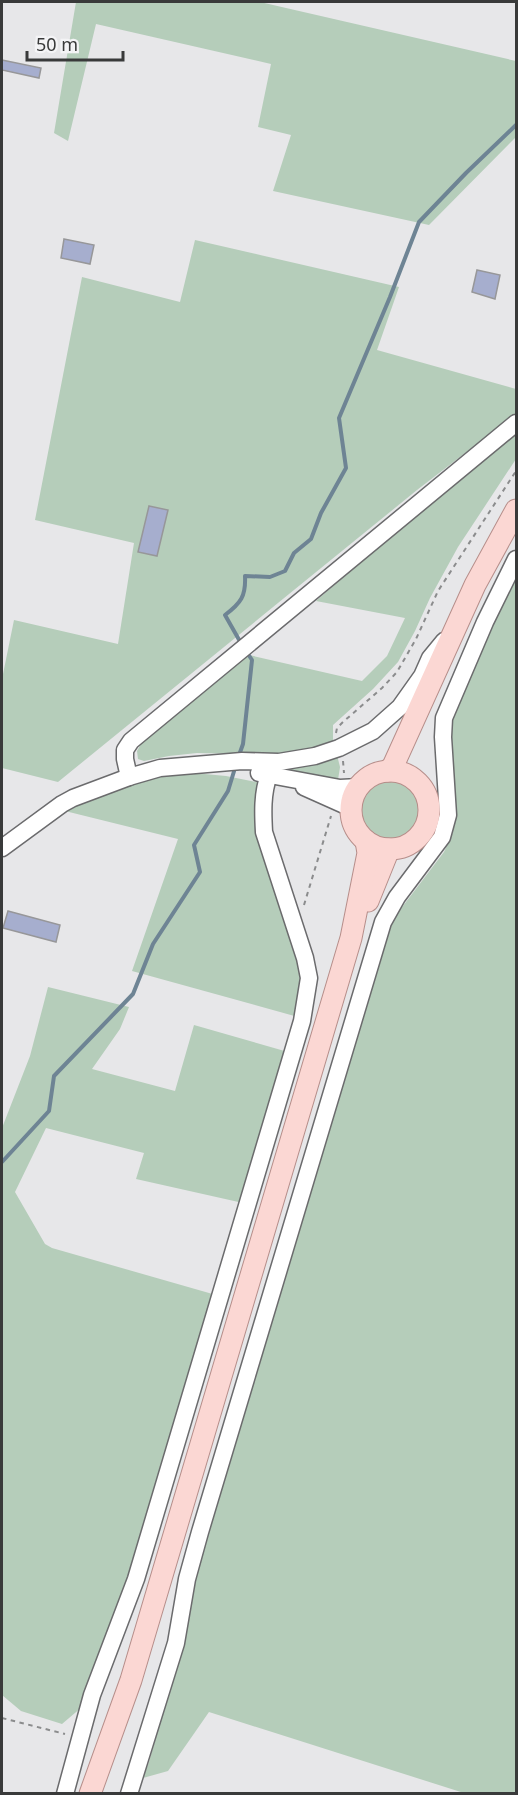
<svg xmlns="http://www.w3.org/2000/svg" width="518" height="1795" font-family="'Noto Sans',sans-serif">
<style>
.green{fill:#b5cdba}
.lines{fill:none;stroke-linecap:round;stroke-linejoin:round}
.stream{stroke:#6e8494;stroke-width:4}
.building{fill:#a6aece;stroke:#979799;stroke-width:1.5}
.minor-casing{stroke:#6b6b6d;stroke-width:19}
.major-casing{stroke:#b68e8a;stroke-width:23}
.path{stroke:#8b8c8d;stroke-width:2;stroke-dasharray:4.5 4.5;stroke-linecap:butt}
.minor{stroke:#fff;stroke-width:16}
.major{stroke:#fbd7d3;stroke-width:21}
</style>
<rect width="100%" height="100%" fill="#e7e7e9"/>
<g class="green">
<path d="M76,2H260L516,61V137L429,225L273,191L291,135L258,127L271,64L96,24L68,141L54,133Z"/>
<path d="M195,240L399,287L377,350L516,389V414L417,490L58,782L2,768V679L14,620L118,644L134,543L35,520L82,277L180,302Z"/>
<path d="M516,431V459L458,547L430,598L415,631L398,662L373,689L333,725V746L287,755L197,753L169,756L144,761L138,759L137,751L142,742L225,672L249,655L362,681L387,656L405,618L316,601L435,497Z"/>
<path d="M516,575V1793H464L209,1712L168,1771L143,1778L149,1762L182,1645L192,1584L301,1216L354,1047L390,923L444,852L453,832L454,806L451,759L452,720L485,633Z"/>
<path d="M337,755L340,767L338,780L280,769Z"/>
<path d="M194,773L226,776L261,783L305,977L298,1017L132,971L178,839L65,811L96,795L159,775Z"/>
<circle cx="390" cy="810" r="31"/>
<path d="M48,987L129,1007L120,1029L92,1069L175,1091L194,1025L288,1052L243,1203L136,1179L144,1153L46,1128L15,1192L45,1244L52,1248L216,1295L126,1586L82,1707L62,1724L21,1711L2,1695V1128L30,1056Z"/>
</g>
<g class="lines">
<g class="stream">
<path d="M242,645L225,615C241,603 246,596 245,576L270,577L285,571L294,553L311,539L321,513L346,468L339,418L390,297L419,222L466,173L516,125"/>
<path d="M238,758L243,744L252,660L246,651"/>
<path d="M2,1162L49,1111L54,1076L133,994L153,944L200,872L194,845L228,791L235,768"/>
</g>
</g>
<g class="building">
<path d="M2,60L41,68L39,78L2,70Z"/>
<path d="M64,239L94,245L90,264L61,258Z"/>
<path d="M477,270L500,275L495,299L472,292Z"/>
<path d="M149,506L168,510L157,556L138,552Z"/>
<path d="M8,911L60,925L56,942L3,928Z"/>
</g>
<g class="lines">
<g class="minor-casing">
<g id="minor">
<path d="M259,773L340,788L359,787"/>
<path d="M129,777L125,759V750L131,741L516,423"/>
<path d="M304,787L351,808"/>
<path d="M2,848L62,804L73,798L129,777L160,768L242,761L279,762L315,756L339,748L373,731L400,707L422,676L430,658L444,641"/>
<path d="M65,1794L92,1695L136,1579L302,1021L309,978L305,958L264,832C263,814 262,793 269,775"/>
<path d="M129,1794L176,1643L187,1579L200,1532L383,922L397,897L442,837L448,815L443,737L444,718L485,622L516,559"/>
</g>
</g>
<g class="major-casing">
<g id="major">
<path d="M388,771L393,766L475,585L516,510"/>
<circle cx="390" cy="810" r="39"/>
<path d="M368,901L389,849"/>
<path d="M90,1794L131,1680L351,938L368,853L366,841"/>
</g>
</g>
<g class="path">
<path d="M336,733L337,728L343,722L382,688L397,672L416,639L438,591L516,471"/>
<path d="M343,761L344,773"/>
<path d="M304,905L331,816"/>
<path d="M2,1718L65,1734"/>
</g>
<use href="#minor" class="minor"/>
<use href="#major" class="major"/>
</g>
<rect width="518" height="1795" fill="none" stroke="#393a3a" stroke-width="6"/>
<path d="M27 51v9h96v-9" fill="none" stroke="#393a3a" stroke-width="3"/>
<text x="36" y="51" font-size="18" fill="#393a3a" stroke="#f4f4f6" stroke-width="4.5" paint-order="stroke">50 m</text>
</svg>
